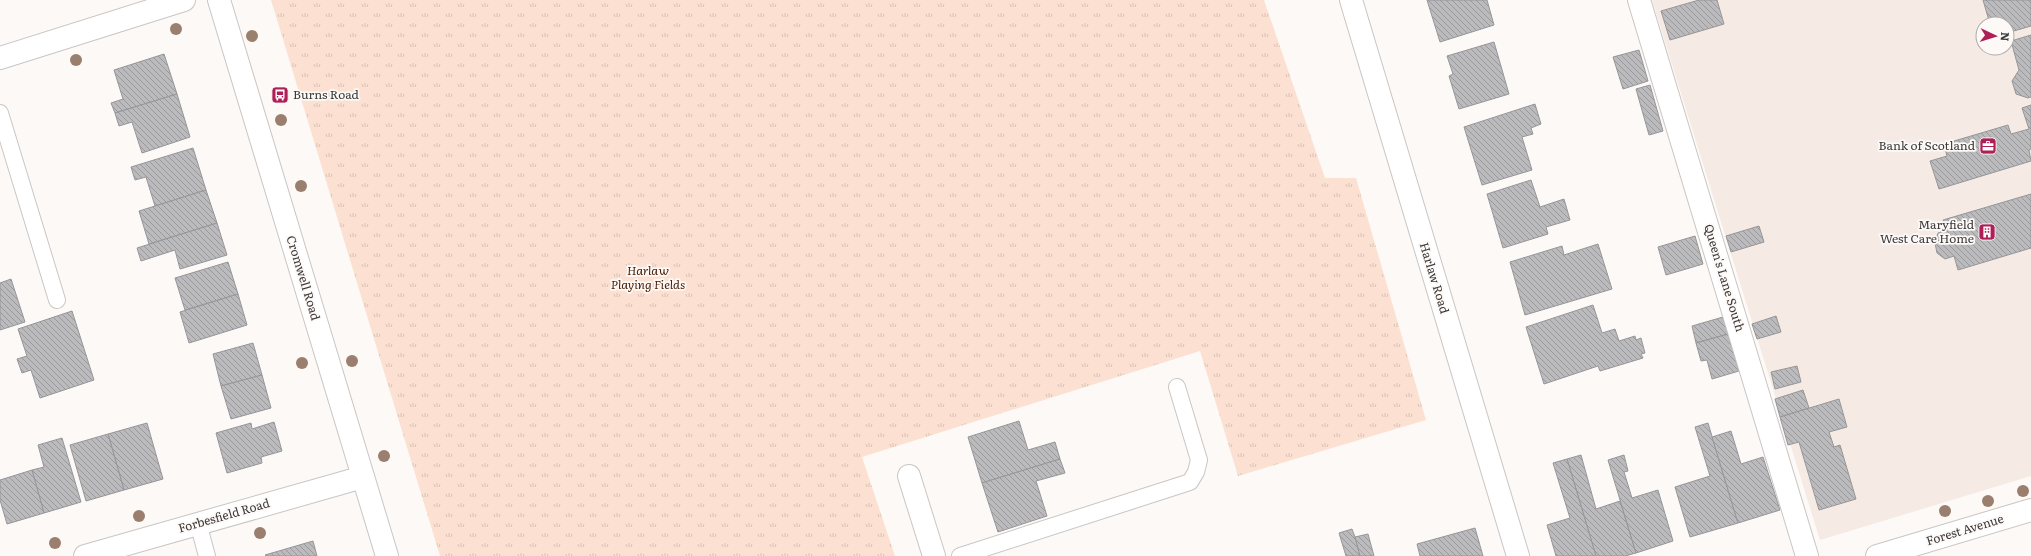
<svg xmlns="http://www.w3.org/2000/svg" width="2031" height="556" font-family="Literata,serif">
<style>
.built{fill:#f5eae4;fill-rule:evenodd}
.park{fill:url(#park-tufts)}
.building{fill:url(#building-back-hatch);stroke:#969699}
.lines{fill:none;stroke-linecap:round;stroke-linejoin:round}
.lane-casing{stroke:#c9c6c4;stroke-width:18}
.street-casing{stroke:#c9c6c4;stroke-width:24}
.secondary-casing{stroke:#c9c6c4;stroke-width:24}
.lane{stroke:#fff;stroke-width:16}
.street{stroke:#fff;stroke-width:22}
.secondary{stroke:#fff;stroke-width:22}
.tree{fill:#9a7f6f}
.labels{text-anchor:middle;stroke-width:3.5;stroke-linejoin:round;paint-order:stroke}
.poi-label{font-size:12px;fill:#3b3939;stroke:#fcf9f7;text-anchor:end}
.park-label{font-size:12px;font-style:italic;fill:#4a1b00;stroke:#fcf9f7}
.street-label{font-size:12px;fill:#3b3939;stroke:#fcf9f7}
</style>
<defs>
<pattern id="park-tufts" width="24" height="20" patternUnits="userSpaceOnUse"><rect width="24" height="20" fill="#fce1d3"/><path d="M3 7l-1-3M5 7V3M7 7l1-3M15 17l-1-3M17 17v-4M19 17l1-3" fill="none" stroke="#d9c2b6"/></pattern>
<pattern id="building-back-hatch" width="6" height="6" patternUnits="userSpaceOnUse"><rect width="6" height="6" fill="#bbbbbe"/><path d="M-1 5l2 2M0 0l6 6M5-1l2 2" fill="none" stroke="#99999b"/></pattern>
</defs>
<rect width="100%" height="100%" fill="#fcf9f7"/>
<path class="built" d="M1652,0H2031V476L1820,540ZM1983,24H2007V48H1983Z"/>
<path class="park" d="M271,0H1264L1325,178H1356L1426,420L1238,476L1200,351L862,457L895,556H440Z"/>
<g class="building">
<path d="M1427,0H1487L1494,25L1440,42Z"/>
<path d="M1699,0H1717L1724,24L1670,40L1661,11Z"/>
<path d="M1983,0H2031V26L2007,33V24H1990Z"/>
<path d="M2031,35V97L2028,98L2016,94L2012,81L2019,70L2011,41Z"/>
<path d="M1494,42L1509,94L1459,109L1449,76L1453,74L1447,56Z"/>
<path d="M1639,50L1648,81L1623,89L1613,57Z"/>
<path d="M164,54L177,94L115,113L111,103L123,99L114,70Z"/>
<path d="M1650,85L1663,131L1649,135L1636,89Z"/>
<path d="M177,94L190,137L142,153L132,122L119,126L115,113Z"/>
<path d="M1535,104L1541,124L1531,128L1533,134L1522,137L1532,170L1482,185L1464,127Z"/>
<path d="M2031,105V149L2029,150L2031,161L1939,189L1930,161L1947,156L1944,144L2008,125L2011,134L2029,129L2022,108Z"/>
<path d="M193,148L206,190L155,206L146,177L135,180L131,167Z"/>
<path d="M1531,180L1540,207L1564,199L1570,220L1546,227L1548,234L1503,248L1487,194Z"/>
<path d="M206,190L217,223L149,244L139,211Z"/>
<path d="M2031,194V248L1958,270L1954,256L1945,259L1937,253L1935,243L1938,233L1947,230L1943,220Z"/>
<path d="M217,223L227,255L180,269L175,250L141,261L137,248Z"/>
<path d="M1759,226L1764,242L1731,252L1726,236Z"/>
<path d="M1695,236L1703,264L1666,275L1658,247Z"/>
<path d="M1598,244L1612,289L1525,315L1510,262L1562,246L1564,255Z"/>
<path d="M228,262L238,294L185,310L175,278Z"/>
<path d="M11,279L25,322L0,330V283Z"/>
<path d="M238,294L247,325L189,343L180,312Z"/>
<path d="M1593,305L1602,333L1615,329L1619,341L1635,336L1636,340L1641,338L1645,353L1641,354L1643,358L1600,371L1598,366L1544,384L1526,327Z"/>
<path d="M72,311L94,380L40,398L31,370L22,373L17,359L27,356L18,329Z"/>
<path d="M1776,316L1781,332L1757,339L1752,324Z"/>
<path d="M1723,317L1728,334L1696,343L1692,326Z"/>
<path d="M1728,334L1739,371L1712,379L1707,360L1701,361L1696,343Z"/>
<path d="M253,343L262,375L221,386L213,354Z"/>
<path d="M1797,366L1801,382L1775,389L1771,372Z"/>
<path d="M262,375L271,408L231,419L221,386Z"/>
<path d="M1803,390L1809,408L1780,417L1775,399Z"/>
<path d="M1839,399L1847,427L1829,432L1834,447L1840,445L1856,499L1819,510L1799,442L1788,445L1780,417Z"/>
<path d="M1019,421L1028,450L1055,442L1060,459L982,483L968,437Z"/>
<path d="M274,422L282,451L261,457L262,463L227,473L216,433L251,423L252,429Z"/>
<path d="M147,423L163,479L124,490L108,434Z"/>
<path d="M1708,423L1738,523L1690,537L1675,487L1710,476L1695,427Z"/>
<path d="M1731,431L1741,464L1763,457L1780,510L1738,523L1712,437Z"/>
<path d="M108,434L124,490L86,501L70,445Z"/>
<path d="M62,438L81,502L44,513L32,470L44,467L38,445Z"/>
<path d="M1581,455L1596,509L1620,501L1636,553L1625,556H1596L1567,459Z"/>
<path d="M1624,455L1628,471L1624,472L1632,498L1658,490L1673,541L1636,553L1608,460Z"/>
<path d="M1060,459L1065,473L1036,481L1047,516L998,532L982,483Z"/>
<path d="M1567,459L1596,556H1556L1547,525L1570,518L1553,463Z"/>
<path d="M32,470L44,513L7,524L0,500V480Z"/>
<path d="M1475,528L1483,556H1420L1417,544Z"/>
<path d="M1352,529L1355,537L1360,556H1346L1339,533Z"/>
<path d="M1368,534L1374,556H1360L1355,537Z"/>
<path d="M313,541L317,556H266L265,555Z"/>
</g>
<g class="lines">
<g class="lane-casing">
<g id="lane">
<path d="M0,113L57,300"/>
<path d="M198,523L207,556"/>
<path d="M960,556L1190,482L1196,472L1199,460L1177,387"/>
</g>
</g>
<g class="street-casing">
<g id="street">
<path d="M1351,0L1518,556"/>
<path d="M1639,0L1807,556"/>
<path d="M0,58L184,0"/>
<path d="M909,476L934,556"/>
<path d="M85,556L363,477"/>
</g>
</g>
<g class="secondary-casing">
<g id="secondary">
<path d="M219,0L387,556"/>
<path d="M1877,556L2031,510"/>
</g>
</g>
<use href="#lane" class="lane"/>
<use href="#street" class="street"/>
<use href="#secondary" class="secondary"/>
</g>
<g class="tree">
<circle cx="176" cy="29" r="6"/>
<circle cx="252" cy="36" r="6"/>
<circle cx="76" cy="60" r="6"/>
<circle cx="281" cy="120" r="6"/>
<circle cx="301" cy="186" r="6"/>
<circle cx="352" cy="361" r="6"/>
<circle cx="302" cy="363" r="6"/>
<circle cx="384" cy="456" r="6"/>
<circle cx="2023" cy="491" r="6"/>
<circle cx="1988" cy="501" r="6"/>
<circle cx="1945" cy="511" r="6"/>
<circle cx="139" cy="516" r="6"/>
<circle cx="260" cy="533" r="6"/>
<circle cx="55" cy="543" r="6"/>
</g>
<defs>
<g id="bus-square" transform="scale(0.9)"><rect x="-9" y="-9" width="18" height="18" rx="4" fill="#ae1f58" stroke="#fcf9f7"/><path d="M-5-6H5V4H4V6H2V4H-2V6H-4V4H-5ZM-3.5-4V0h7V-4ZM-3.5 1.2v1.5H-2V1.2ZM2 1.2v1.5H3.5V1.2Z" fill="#fff"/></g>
<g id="office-square" transform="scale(0.9)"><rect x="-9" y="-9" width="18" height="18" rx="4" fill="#ae1f58" stroke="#fcf9f7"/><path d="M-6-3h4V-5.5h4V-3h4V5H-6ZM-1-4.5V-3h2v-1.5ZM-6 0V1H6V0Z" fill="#fff"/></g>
<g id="building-square" transform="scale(0.9)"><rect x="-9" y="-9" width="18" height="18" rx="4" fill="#ae1f58" stroke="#fcf9f7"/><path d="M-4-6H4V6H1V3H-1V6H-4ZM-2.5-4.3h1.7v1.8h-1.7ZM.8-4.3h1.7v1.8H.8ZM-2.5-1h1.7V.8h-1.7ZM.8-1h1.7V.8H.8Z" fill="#fff"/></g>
</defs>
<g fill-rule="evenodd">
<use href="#bus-square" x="280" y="95"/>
<use href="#office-square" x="1988" y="146"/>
<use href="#building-square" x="1987" y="232"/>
</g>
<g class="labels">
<g class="poi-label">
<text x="293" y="99" text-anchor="start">Burns Road</text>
<text x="1975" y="150">Bank of Scotland</text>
<text x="1974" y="229">Maryfield<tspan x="1974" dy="14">West Care Home</tspan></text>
</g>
<g class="park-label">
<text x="648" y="275">Harlaw<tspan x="648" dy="14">Playing Fields</tspan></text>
</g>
<g class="street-label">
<text transform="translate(303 278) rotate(73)" y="4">Cromwell Road</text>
<text transform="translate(1434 278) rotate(73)" y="4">Harlaw Road</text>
<text transform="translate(1724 278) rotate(73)" y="4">Queen's Lane South</text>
<text transform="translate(224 516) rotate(-16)" y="4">Forbesfield Road</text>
<text transform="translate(1965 530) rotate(-17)" y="4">Forest Avenue</text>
</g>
</g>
<g transform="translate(1995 36) rotate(94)"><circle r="19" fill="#fcf9f7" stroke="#afacab"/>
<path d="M0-3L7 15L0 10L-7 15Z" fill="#ae1f58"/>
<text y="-6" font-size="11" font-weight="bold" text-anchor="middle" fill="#3b3939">N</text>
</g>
</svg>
